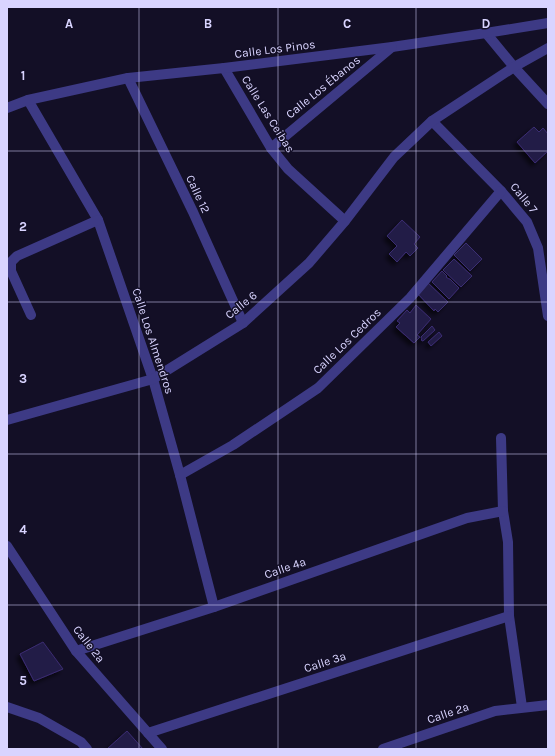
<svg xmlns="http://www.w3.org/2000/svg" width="555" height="756" font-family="Karla,sans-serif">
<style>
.building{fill:#241b47;stroke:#3b2d73;filter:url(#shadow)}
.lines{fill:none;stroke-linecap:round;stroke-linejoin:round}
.minor{stroke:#3d3a85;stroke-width:10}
.grid{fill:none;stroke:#d9d4ff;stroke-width:1;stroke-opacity:0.55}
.labels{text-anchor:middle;stroke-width:3;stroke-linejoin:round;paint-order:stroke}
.street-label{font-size:12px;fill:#d9d4ff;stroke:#130f26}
.grid-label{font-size:13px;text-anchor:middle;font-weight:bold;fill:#d9d4ff;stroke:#130f26;stroke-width:3;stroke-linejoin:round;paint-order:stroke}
</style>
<defs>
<filter id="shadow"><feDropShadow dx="-3.5" dy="3.5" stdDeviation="2" flood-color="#0009"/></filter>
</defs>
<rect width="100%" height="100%" fill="#130f26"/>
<g class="building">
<path d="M534,127L539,132L543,128L548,134V151L535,163L517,142Z"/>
<path d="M402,220L420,237L414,244L418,248L410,256L406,252L397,262L389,254L397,246L387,236Z"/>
<path d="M466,243L482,259L470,271L454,255Z"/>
<path d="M454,259L472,276L461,287L443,270Z"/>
<path d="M442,271L447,276L446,277L449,279H450L459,288L449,299L432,282Z"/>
<path d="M428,283L448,302L438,312L435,309L434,311L417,293Z"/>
<path d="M416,305L431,319L417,335L420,337L414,343L396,327L400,323L397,321L407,310L410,313Z"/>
<path d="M432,326L435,330L423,341L421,340L422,339L421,337Z"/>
<path d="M439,332L442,336L431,346L428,342Z"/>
<path d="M43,642L63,669L34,681L20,654Z"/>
<path d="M127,731L143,749H107Z"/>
</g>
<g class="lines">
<g class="minor">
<path d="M486,33L514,67L548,104"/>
<path d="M224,68L271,148L288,169L345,221"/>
<path d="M128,78L193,212L243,323"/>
<path d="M28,100L98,220L153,379L180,475L214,607"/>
<path d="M7,108L28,100L128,78L224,68L392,47L486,33L548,23"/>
<path d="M432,121L501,191L527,222L538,248L548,316"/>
<path d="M271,148L392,47"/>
<path d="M31,315L11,271V262L17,256L98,220"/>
<path d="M7,420L153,379L243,323L309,263L345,221L394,157L432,121L514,67L548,48"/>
<path d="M501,438L503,511L508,542L509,616L522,707"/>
<path d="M180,475L233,445L318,388L410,298L501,191"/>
<path d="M7,546L76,651L162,749"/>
<path d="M76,651L214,607L467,518L503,511"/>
<path d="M7,707L39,718L81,742L87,749"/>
<path d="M148,733L509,616"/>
<path d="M383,749L495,711L548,705"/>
</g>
</g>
<path class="grid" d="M139,7V749M278,7V749M416,7V749M7,151H548M7,302H548M7,454H548M7,605H548"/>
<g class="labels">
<g class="street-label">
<text transform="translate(275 49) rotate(-7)" y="4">Calle Los Pinos</text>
<text transform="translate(323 87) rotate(-39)" y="4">Calle Los Ébanos</text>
<text transform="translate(268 114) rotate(58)" y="4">Calle Las Ceibas</text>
<text transform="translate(198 194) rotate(65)" y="4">Calle 12</text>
<text transform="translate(524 198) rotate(51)" y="4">Calle 7</text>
<text transform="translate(241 305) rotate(-39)" y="4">Calle 6</text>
<text transform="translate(153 341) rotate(72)" y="4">Calle Los Almendros</text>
<text transform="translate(347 341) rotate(-44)" y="4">Calle Los Cedros</text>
<text transform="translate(285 568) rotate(-19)" y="4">Calle 4ª</text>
<text transform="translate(89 644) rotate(52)" y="4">Calle 2ª</text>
<text transform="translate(325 662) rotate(-18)" y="4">Calle 3ª</text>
<text transform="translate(448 713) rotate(-19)" y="4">Calle 2ª</text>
</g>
</g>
<g class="grid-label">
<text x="69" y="28">A</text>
<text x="208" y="28">B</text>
<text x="347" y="28">C</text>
<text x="486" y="28">D</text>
<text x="23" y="80">1</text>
<text x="23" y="231">2</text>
<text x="23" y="383">3</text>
<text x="23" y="534">4</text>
<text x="23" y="685">5</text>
</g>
<rect width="555" height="756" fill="none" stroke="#d9d4ff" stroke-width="16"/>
</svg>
